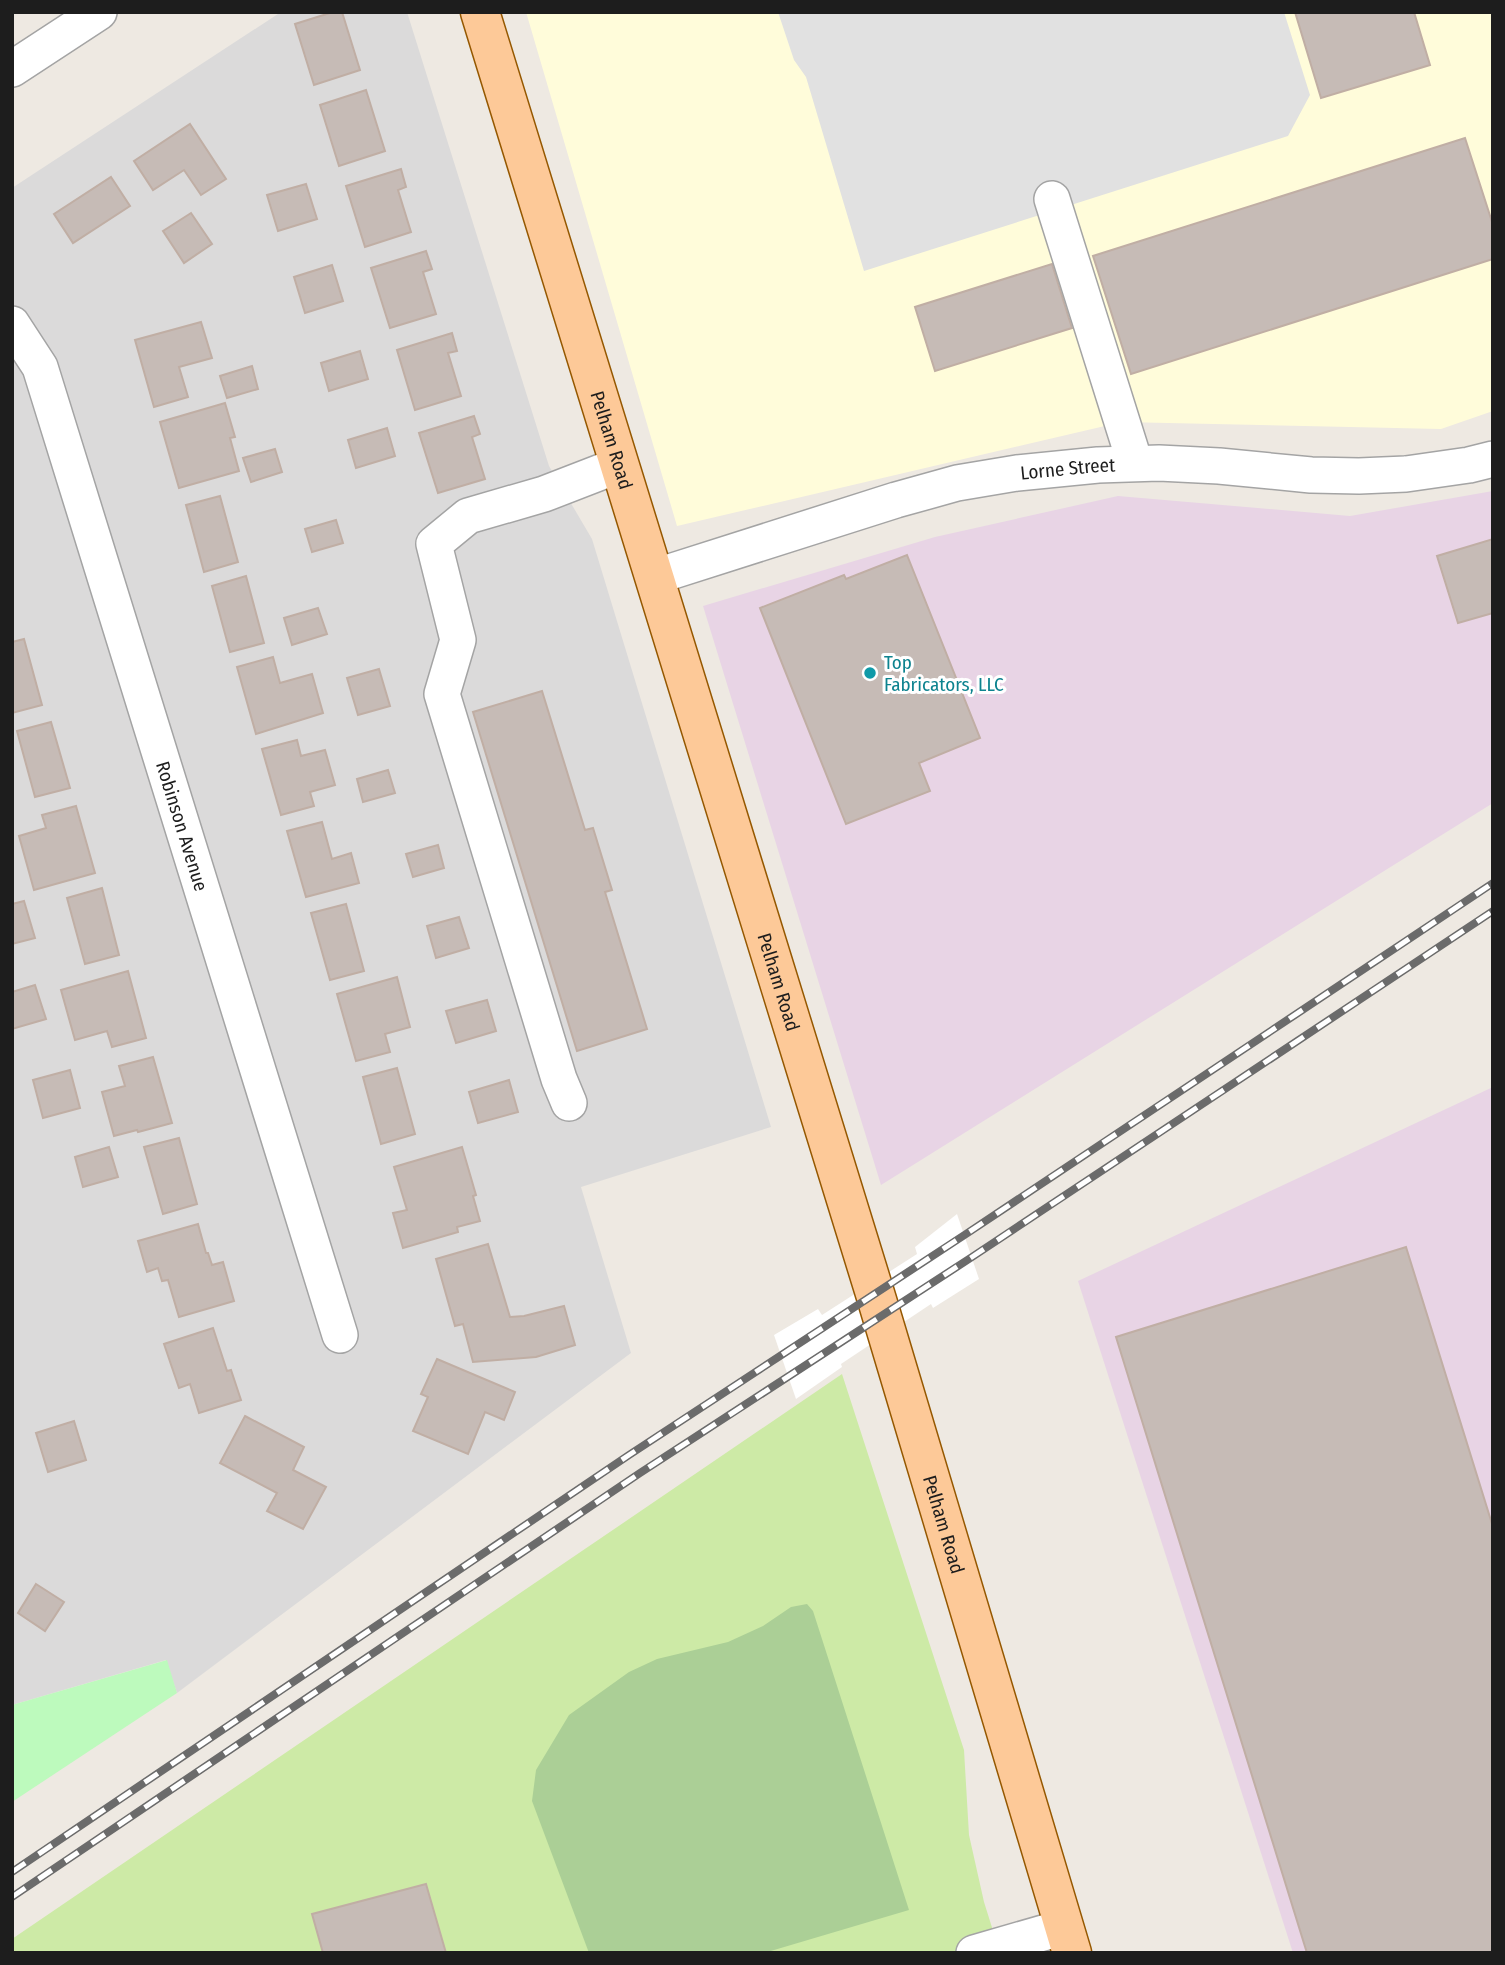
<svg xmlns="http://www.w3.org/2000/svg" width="1505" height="1965" font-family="'Fira Sans Condensed',sans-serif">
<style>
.residential{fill:#dbdada}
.industrial{fill:#e8d4e5}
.education{fill:#fffcda}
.grass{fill:#cdeaa6}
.forest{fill:#abcf96}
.park{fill:#bdfabd}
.parking{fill:#e1e1e1}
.pier{fill:#fff}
.building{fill:#c6bbb6;stroke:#c0aea4;stroke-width:2}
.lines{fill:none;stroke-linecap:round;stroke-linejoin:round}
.minor-casing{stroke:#a4a4a4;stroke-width:38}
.major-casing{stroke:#955800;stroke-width:41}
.minor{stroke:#fff;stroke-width:35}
.major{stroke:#fdc998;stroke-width:38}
.rail-casing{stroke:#6b6b6b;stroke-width:8}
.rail{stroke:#fff;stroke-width:5;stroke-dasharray:16;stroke-linecap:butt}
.culture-dot{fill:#0f9aa8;stroke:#fff;stroke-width:2.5}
.labels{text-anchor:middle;stroke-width:6;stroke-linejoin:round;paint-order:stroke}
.street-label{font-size:19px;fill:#1d1d1d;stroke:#fff}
.culture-label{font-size:19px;fill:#0d838f;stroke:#fff;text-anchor:start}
</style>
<rect width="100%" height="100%" fill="#eee9e2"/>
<path class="residential" d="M281,12H407L549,466L592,539L771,1127L581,1187L631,1353L177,1693L166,1660L12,1705V188Z"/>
<g class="industrial">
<path d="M1493,491V803L881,1185L703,606L935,537L1118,496L1350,516Z"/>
<path d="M1493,1087V1953H1293L1078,1281Z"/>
</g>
<path class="education" d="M526,12H1493V411L1441,429L1122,422L677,526Z"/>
<path class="grass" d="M842,1374L964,1750L969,1835L984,1902L1000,1953H12V1939Z"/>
<path class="forest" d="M807,1604L813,1611L909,1910L764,1953H589L532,1801L536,1770L569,1715L629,1672L657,1659L728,1642L763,1626L791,1607Z"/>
<path class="park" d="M167,1660L177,1693L12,1802V1705Z"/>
<path class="parking" d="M778,12H1284L1310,95L1288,136L864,271L806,77L794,60Z"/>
<path class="pier" d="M957,1214L979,1279L933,1308L931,1304L841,1364L842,1367L796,1399L774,1335L818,1309L822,1315L917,1254L915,1247Z"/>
<g class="building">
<path d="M333,12H342L360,70L314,85L295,24Z"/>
<path d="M1295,12H1414L1430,65L1321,98Z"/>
<path d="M366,90L385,151L339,166L320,105Z"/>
<path d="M190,124L226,179L201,195L184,170L153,190L134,161Z"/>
<path d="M1465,138L1493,225V259L1131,374L1093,256Z"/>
<path d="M401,169L406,187L398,190L411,232L365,247L346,186Z"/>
<path d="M111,177L130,206L73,243L54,214Z"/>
<path d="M306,184L317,219L278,231L267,195Z"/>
<path d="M191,213L212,244L184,263L163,231Z"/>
<path d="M426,251L432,269L423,272L436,314L390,328L371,268Z"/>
<path d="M1052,264L1072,328L935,371L915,307Z"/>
<path d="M332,265L343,301L305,313L294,277Z"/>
<path d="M201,322L212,358L179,367L188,397L154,407L135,340Z"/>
<path d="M452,333L457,351L448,353L461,396L415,410L397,350Z"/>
<path d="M360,351L368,379L329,391L321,363Z"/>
<path d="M252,366L258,389L227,398L220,376Z"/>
<path d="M225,403L235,437L230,438L239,471L179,488L160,422Z"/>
<path d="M474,416L480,434L472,437L485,479L438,493L419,433Z"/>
<path d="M387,428L395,456L356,468L348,440Z"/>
<path d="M275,449L282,472L251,482L243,458Z"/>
<path d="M220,496L238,562L204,572L186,505Z"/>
<path d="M336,520L343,543L312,552L305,529Z"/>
<path d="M1493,539V613L1458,623L1437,556Z"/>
<path d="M907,555L980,738L919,763L930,791L846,824L760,608L844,575L846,579Z"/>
<path d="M246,576L264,643L230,652L212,586Z"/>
<path d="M318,608L327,634L292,645L284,618Z"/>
<path d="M24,639L42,705L12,713V642Z"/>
<path d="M273,657L280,683L312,674L323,713L256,734L237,667Z"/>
<path d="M379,669L390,706L358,715L347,678Z"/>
<path d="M542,691L585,830L593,828L612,890L605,892L647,1029L577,1051L473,712Z"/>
<path d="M51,722L70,788L35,797L17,731Z"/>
<path d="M297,740L301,756L325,750L335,785L310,792L314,806L281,815L262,749Z"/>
<path d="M388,770L395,793L363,802L357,779Z"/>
<path d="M76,806L95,873L34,890L19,836L46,828L42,815Z"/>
<path d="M322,822L332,859L351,853L359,883L306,897L287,831Z"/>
<path d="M438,845L444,868L413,877L406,854Z"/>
<path d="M102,888L119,955L85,964L67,898Z"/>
<path d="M24,901L35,938L12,944V904Z"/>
<path d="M346,904L364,971L330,980L311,913Z"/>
<path d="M459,917L469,948L436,958L427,926Z"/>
<path d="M128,971L146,1038L112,1047L107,1031L75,1040L61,990Z"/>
<path d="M397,977L410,1027L385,1034L390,1052L356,1061L337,994Z"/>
<path d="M35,985L46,1019L12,1029V992Z"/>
<path d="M487,1000L496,1031L456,1043L446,1011Z"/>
<path d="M153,1057L172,1123L138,1132L137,1130L114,1136L102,1092L125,1086L119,1066Z"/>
<path d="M397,1068L415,1134L381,1144L363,1077Z"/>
<path d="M70,1070L80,1108L43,1118L33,1080Z"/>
<path d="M509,1080L518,1112L478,1123L469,1092Z"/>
<path d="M179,1138L197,1204L163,1214L144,1147Z"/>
<path d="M109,1147L118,1177L83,1187L75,1157Z"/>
<path d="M462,1147L476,1195L473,1196L480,1221L457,1227L458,1232L403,1248L393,1213L407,1210L394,1167Z"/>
<path d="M198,1224L206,1253H208L212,1265L223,1262L234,1301L179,1317L168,1280L162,1281L158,1268L147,1272L138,1241Z"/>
<path d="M488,1244L510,1317L524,1316L564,1306L575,1345L536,1357L473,1362L463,1324L455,1326L436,1259Z"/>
<path d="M1406,1247L1493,1527V1953H1307L1116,1337Z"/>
<path d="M213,1328L227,1371L231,1370L241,1400L199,1413L190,1384L179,1388L164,1344Z"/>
<path d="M437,1359L515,1392L504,1420L485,1412L468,1454L413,1431L428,1397L421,1394Z"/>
<path d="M245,1416L304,1447L293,1470L326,1487L303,1529L267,1511L277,1493L220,1463Z"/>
<path d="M74,1421L86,1460L48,1472L36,1433Z"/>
<path d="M36,1584L64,1602L45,1631L18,1613Z"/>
<path d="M426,1884L446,1953H323L312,1914Z"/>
</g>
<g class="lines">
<g class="minor-casing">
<g id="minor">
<path d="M12,69L99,12"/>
<path d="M1052,199L1135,463"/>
<path id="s1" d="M12,324L40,367L340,1335"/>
<path id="s2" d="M654,577L896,500L957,483L1017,473L1098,465L1159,463L1219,466L1311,475L1359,476L1406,474L1469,465L1493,459"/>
<path d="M569,1103L559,1079L442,694L458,640L434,544L468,516L544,494L619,465"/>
<path d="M974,1953L1064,1927"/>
</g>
</g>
<g class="major-casing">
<g id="major">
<path id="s3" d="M480,12L877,1300L1072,1953"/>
</g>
</g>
<use href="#minor" class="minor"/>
<use href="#major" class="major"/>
<g class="rail-casing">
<g id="rail">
<path d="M12,1872L629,1455L966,1234L1493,883"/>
<path d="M12,1897L640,1473L972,1257L1493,911"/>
</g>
</g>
<use href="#rail" class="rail"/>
</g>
<circle class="culture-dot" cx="870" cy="673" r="7"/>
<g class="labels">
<g class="street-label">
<text dy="7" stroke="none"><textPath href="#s3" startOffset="448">Pelham Road</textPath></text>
<text dy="7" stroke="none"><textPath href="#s2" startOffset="429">Lorne Street</textPath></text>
<text dy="7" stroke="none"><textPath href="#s1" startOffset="532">Robinson Avenue</textPath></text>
<text dy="7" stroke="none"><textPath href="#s3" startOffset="1015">Pelham Road</textPath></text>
<text dy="7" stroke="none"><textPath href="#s3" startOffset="1582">Pelham Road</textPath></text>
</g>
<g class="culture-label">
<text x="884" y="669">Top<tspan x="884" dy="22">Fabricators, LLC</tspan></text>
</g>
</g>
<rect width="1505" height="1965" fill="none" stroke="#1d1d1d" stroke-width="28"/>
</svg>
